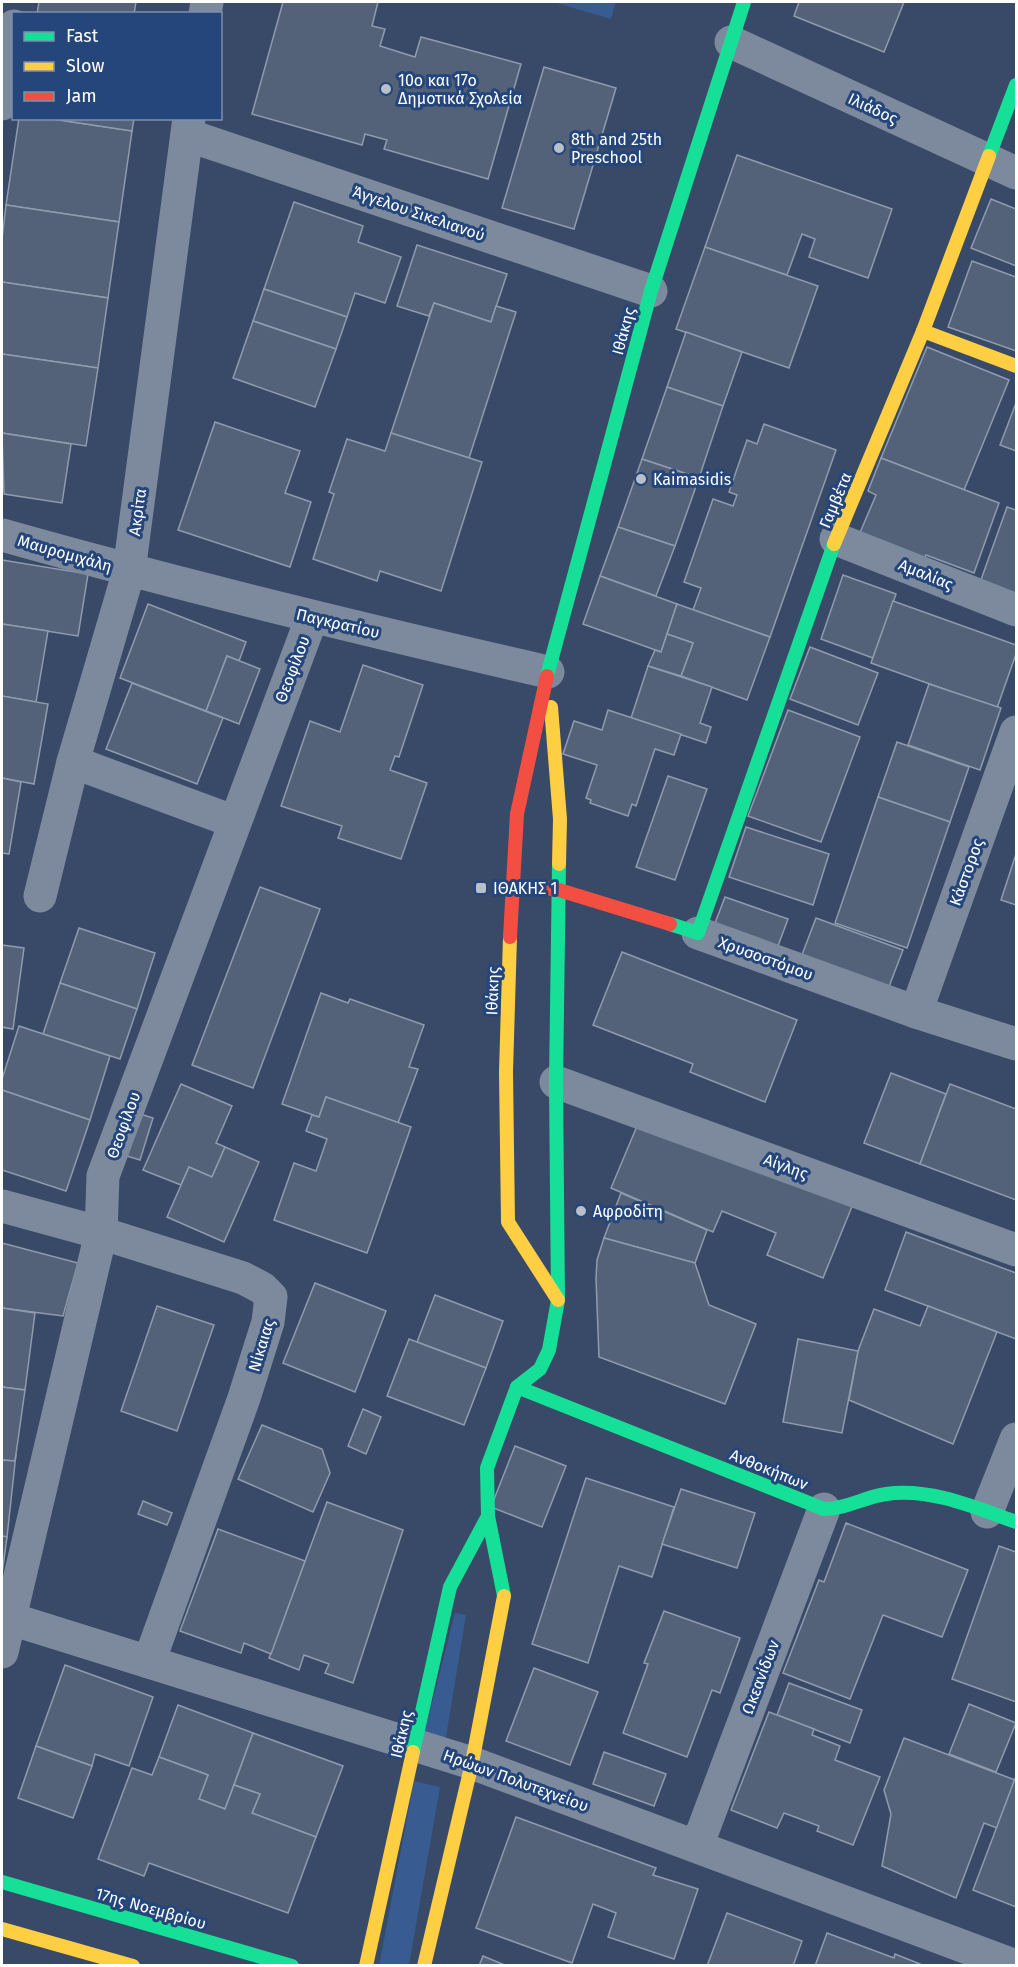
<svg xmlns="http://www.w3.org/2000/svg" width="1018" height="1967" font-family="'Fira Sans',sans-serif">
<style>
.green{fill:#385c91}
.building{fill:#536279;stroke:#909bad;stroke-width:1.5}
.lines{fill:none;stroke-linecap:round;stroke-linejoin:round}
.street{stroke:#7d8a9e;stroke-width:33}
.fast{stroke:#16e098;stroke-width:14}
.slow{stroke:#ffcf43;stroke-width:14}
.jam{stroke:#f24e42;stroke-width:14}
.poi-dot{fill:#b9c0ca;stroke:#24467b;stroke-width:2}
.labels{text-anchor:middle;stroke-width:6;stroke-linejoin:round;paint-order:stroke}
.poi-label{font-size:16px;fill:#fff;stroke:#24467b;text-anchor:start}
.street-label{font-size:16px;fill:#fff;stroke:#24467b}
</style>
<rect width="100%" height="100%" fill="#384a67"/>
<g class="green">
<path d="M553,2H616L611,19Z"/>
<path d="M455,1613L466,1615L445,1743L423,1738Z"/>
<path d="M414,1781L440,1787L409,1965L379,1966Z"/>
</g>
<g class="building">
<path d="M39,2H136L134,14H37Z"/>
<path d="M283,2H378L372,26L385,29L380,46L415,57L421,37L521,64L488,179L384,149L387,140L365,134L362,145L252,114Z"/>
<path d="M799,2H904L884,52L794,16Z"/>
<path d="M544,67L616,88L574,229L502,208Z"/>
<path d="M19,118H46L132,131L119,222L6,205Z"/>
<path d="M46,118H134L132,131Z"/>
<path d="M737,155L892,209L868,278L809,257L815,239L802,234L787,275L705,247Z"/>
<path d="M991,199L1016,209V266L971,248Z"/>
<path d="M294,202L363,226L358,242L401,257L385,303L355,293L347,317L264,289Z"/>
<path d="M6,205L119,222L108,298L2,282V239Z"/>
<path d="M417,245L507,274L491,322L434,303L429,316L397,306Z"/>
<path d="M705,247L818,286L789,368L676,329Z"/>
<path d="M972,261L1016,277V351L948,327Z"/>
<path d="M2,282L108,298L98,368L2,354Z"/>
<path d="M264,289L347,317L336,349L253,321Z"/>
<path d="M434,303L491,322L496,306L516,312L469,458L391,433Z"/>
<path d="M253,321L336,349L315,407L233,378Z"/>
<path d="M686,332L742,352L723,406L667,387Z"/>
<path d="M927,347L1009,380L964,490L881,458Z"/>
<path d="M2,354L98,368L86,446L2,433Z"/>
<path d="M667,387L723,406L699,478L642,459Z"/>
<path d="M1016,403V451L1000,445Z"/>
<path d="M215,422L300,451L285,493L311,502L290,567L178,530Z"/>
<path d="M764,424L836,450L770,637L693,610L701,588L684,582L713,499L733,506L737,495L729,492L747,440L757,444Z"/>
<path d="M2,433L71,444L62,503L4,494Z"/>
<path d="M391,433L482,462L441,591L380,571L377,581L313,559L334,494L329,492L347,439L385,451Z"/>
<path d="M881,458L999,503L974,573L926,555L920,568L856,542L876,495L868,491Z"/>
<path d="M642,459L699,478L675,546L618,527Z"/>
<path d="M1007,507L1016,510V602L978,588Z"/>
<path d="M618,527L675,546L656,596L600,576Z"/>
<path d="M2,560L88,574L78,636L2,624Z"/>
<path d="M843,575L896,594L873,658L821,639Z"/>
<path d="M600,576L677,604L661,652L583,624Z"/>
<path d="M893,601L1016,645V654L997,708L871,663Z"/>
<path d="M148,604L246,642L239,661L227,656L206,711L120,678Z"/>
<path d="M677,604L770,637L747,700L681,676L693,643L667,634Z"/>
<path d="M2,624L48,631L36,702L2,696Z"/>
<path d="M667,634L693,643L681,676L648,666L655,650L661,652Z"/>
<path d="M810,647L878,673L858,725L790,699Z"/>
<path d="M227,656L260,669L239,724L206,711Z"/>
<path d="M363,665L423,685L399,757L395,756L390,770L427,783L401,859L338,838L342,826L281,806L310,721L340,732Z"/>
<path d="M648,666L712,687L700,723L711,727L706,743L631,718Z"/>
<path d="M132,683L223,718L197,784L106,749Z"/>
<path d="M929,684L1001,708L980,770L908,745Z"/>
<path d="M2,696L48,704L34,784L2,778Z"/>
<path d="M608,710L681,734L674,755L655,749L636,806L632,804L628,816L590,803L591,800L586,798L597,765L563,754L574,721L602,730Z"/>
<path d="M788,710L860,737L821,842L748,816Z"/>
<path d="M897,742L969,767L950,822L878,797Z"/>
<path d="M668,776L707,789L675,880L636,867Z"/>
<path d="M2,778L21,782L9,854L2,853Z"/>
<path d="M878,797L950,822L907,948L835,923Z"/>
<path d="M746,827L829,854L813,905L729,877Z"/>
<path d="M1016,854V905L1001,900Z"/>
<path d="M260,887L320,909L253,1088L192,1065Z"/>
<path d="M725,897L788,919L775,954L712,931Z"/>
<path d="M816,918L903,950L887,992L800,960Z"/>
<path d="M79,928L155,953L137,1009L60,983Z"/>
<path d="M2,945L24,948L13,1029L2,1027Z"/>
<path d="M622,952L797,1020L765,1102L690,1072L693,1064L593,1025Z"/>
<path d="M60,983L137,1009L120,1059L43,1034Z"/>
<path d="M321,993L348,1003L350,999L424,1025L409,1067L418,1069L398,1123L326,1097L319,1117L282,1104Z"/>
<path d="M19,1026L110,1056L90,1120L2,1090V1079Z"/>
<path d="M891,1073L946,1094L920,1164L864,1143Z"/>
<path d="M181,1084L232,1106L216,1143L225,1147L212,1177L189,1167L181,1185L143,1170Z"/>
<path d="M950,1084L1016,1109V1200L920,1164Z"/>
<path d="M2,1090L90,1120L66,1191L2,1170Z"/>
<path d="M326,1097L411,1127L367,1253L274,1220L294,1163L316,1171L327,1139L306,1131L312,1115L319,1117Z"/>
<path d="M140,1114L153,1118L140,1160L127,1156Z"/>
<path d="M640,1119L853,1204L823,1278L767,1255L776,1233L722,1211L713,1232L611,1188Z"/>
<path d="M225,1147L259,1162L224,1242L167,1217L189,1167L212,1177Z"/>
<path d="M621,1193L707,1230L695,1263L604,1238Z"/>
<path d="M906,1232L1016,1273V1339L885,1290Z"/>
<path d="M604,1238L695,1263L709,1305L756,1324L725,1404L599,1357L596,1278L597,1260Z"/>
<path d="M2,1243L78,1263L63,1316L2,1308Z"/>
<path d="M315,1283L386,1311L355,1392L283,1363Z"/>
<path d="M435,1295L503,1321L486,1368L417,1342Z"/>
<path d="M157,1306L214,1325L177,1431L121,1411Z"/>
<path d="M928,1306L997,1332L953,1444L849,1400L858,1351L874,1309L920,1326Z"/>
<path d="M2,1308L35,1313L25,1390L2,1387Z"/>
<path d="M409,1339L486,1368L464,1425L387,1396Z"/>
<path d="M798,1339L858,1351L842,1433L783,1422Z"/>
<path d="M2,1387L25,1390L15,1461L2,1460Z"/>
<path d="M363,1409L381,1417L366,1454L348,1446Z"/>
<path d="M262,1425L322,1449L330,1473L313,1512L238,1479Z"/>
<path d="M515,1446L566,1466L542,1527L491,1507Z"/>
<path d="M16,1454L7,1537L2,1536V1460L15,1461Z"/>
<path d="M586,1478L674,1507L652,1577L619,1566L588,1663L532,1644Z"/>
<path d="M681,1489L755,1513L737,1568L662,1544Z"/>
<path d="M143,1501L172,1513L167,1525L138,1514Z"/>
<path d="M327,1502L403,1530L353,1683L325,1673L329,1664L304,1655L299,1670L269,1658Z"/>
<path d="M846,1523L968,1570L942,1637L883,1615L850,1699L783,1673L819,1580L824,1582Z"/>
<path d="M218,1529L305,1561L271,1654L244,1643L241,1653L180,1631Z"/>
<path d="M2,1536L7,1537L2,1574Z"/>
<path d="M999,1546L1016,1552V1702L952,1679Z"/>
<path d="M664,1611L740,1638L720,1693L712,1690L687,1757L623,1733L648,1664L644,1663Z"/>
<path d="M65,1665L153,1697L129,1766L95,1754L92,1766L36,1746Z"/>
<path d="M534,1668L598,1692L570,1765L506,1741Z"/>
<path d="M789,1683L862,1710L850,1743L777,1715Z"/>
<path d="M969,1704L1016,1723L996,1772L949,1754Z"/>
<path d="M178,1705L253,1733L225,1809L199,1799L208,1775L159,1757Z"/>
<path d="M769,1712L814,1729L812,1735L840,1746L835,1760L880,1777L853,1845L817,1831L819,1826L784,1813L777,1828L731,1810Z"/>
<path d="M253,1733L343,1766L316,1837L252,1813L260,1794L234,1785Z"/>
<path d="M904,1738L1015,1780L997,1828L984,1823L956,1898L882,1866L891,1814L884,1790Z"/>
<path d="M36,1746L92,1766L73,1818L18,1798Z"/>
<path d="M604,1752L666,1774L654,1806L593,1784Z"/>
<path d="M159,1757L208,1775L199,1799L225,1809L234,1785L260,1794L252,1813L316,1837L288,1913L149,1863L144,1876L98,1859L132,1768L152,1775Z"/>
<path d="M1016,1776V1907L973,1890Z"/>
<path d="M516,1817L656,1868L653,1875L698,1889L674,1959L608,1937L616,1913L593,1904L572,1963L476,1928Z"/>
<path d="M727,1913L802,1941L793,1966H707Z"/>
<path d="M827,1933L894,1958L895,1954L925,1966H815Z"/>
<path d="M483,1956L507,1966H479Z"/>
</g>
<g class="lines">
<g class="street">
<path d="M205,14L207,2"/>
<path d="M731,42L1016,173"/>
<path d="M2,104L14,26"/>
<path d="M187,135L651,291"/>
<path d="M2,535C182,586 365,630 548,672"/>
<path d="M836,539L1016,610"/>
<path d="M73,762L235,822"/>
<path d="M40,896L73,762L129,571L189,118"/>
<path d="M698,933L916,1012L1016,1044"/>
<path d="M916,1012L1016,732"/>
<path d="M556,1082L1016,1250"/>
<path d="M2,1206L101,1233L243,1278L262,1288L271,1297L268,1322L244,1398L149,1662"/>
<path d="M987,1512L1016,1439"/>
<path d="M8,1618L472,1763L1016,1966"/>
<path d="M2,1652L101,1233L103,1176L312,617"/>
<path d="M697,1846L824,1509"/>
</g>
<g class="fast">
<path d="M989,156L1016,85"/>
<path d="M547,676L651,291L744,2"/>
<path d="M670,924L698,933L834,544"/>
<path d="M517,1387L824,1509C847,1509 864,1497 886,1494C929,1487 977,1508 1016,1522"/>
<path d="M504,1596L488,1516L487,1468L517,1387L540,1369L549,1350L558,1300L556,1082L559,864"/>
<path d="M413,1752L450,1587L488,1516"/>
<path d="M2,1882L292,1966"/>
</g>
<g class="slow">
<path d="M923,331L1016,366"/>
<path d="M834,544L923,331L989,156"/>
<path d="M551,707L560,819L559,864"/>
<path d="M510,937L506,1072L508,1222L558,1300"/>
<path d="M2,1929L133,1966"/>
<path d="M366,1966L413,1752"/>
<path d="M424,1966L472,1763L504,1596"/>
</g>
<g class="jam">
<path d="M539,887L559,890L670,924"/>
<path d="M510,937L517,814L547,676"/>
</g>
</g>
<g class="poi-dot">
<circle cx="386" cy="89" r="6"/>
<circle cx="559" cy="148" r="6"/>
<circle cx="641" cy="479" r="6"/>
<rect x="475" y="882" width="12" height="12" rx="3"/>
<circle cx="581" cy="1211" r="6"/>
</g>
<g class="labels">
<g class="poi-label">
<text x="398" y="86">10ο και 17ο<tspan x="398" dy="18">Δημοτικά Σχολεία</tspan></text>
<text x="571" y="145">8th and 25th<tspan x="571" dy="18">Preschool</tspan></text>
<text x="653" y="485">Kaimasidis</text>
<text x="493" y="894">ΙΘΑΚΗΣ 1</text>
<text x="593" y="1217">Αφροδίτη</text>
</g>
<g class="street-label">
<text transform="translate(873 108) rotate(25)" y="6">Ιλιάδος</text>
<text transform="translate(419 213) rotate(19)" y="6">Άγγελου Σικελιανού</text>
<text transform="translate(623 331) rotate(-75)" y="6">Ιθάκης</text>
<text transform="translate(835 500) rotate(-67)" y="6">Γαμβέτα</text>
<text transform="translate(137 512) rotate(-82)" y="6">Ακρίτα</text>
<text transform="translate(65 553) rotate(16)" y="6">Μαυρομιχάλη</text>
<text transform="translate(926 574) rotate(22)" y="6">Αμαλίας</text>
<text transform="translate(338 623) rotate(13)" y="6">Παγκρατίου</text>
<text transform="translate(292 669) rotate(-69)" y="6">Θεοφίλου</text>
<text transform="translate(966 872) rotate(-70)" y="6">Κάστορος</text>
<text transform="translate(766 958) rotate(20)" y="6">Χρυσοστόμου</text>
<text transform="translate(492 991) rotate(-88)" y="6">Ιθάκης</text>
<text transform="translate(123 1125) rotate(-70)" y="6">Θεοφίλου</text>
<text transform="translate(786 1166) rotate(20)" y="6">Αίγλης</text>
<text transform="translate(261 1345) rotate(-73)" y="6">Νίκαιας</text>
<text transform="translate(769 1469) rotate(22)" y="6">Ανθοκήπων</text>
<text transform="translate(760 1677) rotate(-69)" y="6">Ωκεανίδων</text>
<text transform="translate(401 1734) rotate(-77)" y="6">Ιθάκης</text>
<text transform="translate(516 1780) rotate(20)" y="6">Ηρώων Πολυτεχνείου</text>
<text transform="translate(151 1908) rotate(16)" y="6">17ης Νοεμβρίου</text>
</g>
</g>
<rect width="1018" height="1967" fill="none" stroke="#ffffff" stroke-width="6"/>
<rect x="12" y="12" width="210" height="108" fill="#24467b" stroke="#7c90b0" stroke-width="1.5"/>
<rect x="24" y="32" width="30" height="9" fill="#16e098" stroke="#7c90b0" stroke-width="1.5"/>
<text x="66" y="42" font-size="18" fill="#ffffff">Fast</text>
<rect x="24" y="62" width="30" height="9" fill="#ffcf43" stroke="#7c90b0" stroke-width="1.5"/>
<text x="66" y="72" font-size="18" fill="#ffffff">Slow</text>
<rect x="24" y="92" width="30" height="9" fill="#f24e42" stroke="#7c90b0" stroke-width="1.5"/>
<text x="66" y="102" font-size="18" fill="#ffffff">Jam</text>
</svg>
